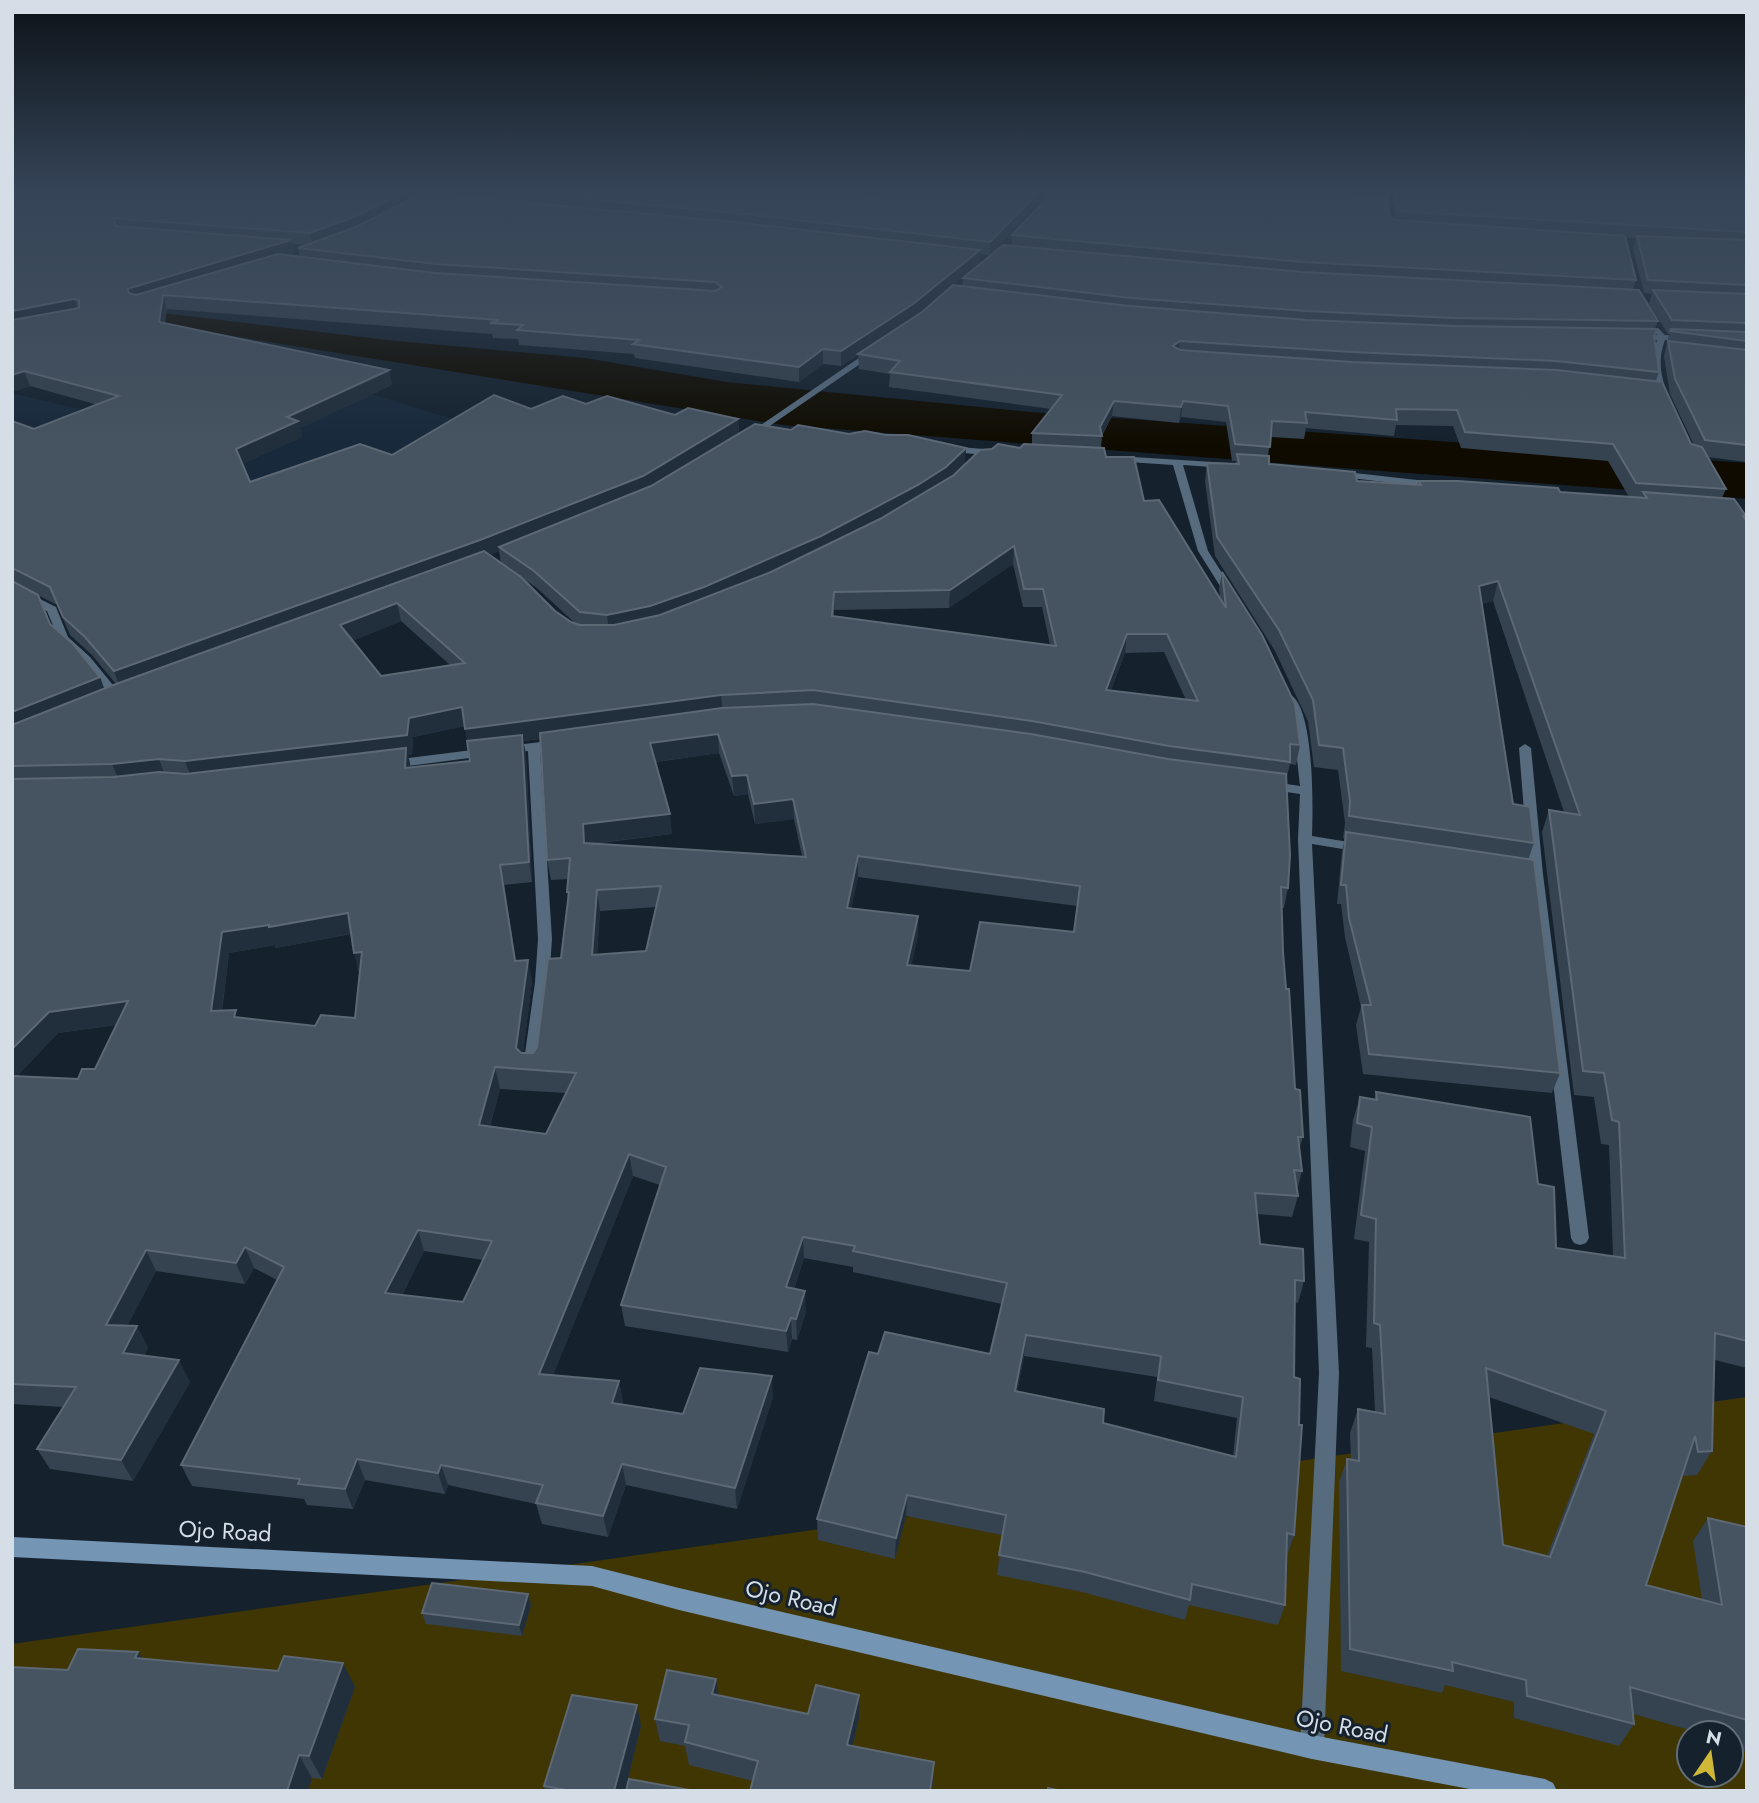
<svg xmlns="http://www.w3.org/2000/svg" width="1759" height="1803" font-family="Jost,sans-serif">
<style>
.built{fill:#18293b}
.green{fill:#3f3603;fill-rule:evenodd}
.water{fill:#0f0b00}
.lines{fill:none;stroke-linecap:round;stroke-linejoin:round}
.street{fill:#576b7f;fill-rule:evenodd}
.secondary{fill:#7595b5;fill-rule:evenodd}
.wall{fill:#35424f;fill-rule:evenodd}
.shaded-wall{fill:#212e3b}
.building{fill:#465360;stroke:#5d6875;stroke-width:2;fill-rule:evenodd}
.labels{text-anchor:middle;stroke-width:6;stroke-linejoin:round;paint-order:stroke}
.near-street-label{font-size:23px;fill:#d5dee6;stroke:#15222e}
</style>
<rect width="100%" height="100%" fill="#15222e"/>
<path class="built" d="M338,384L486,429L278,519L12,431V394H16L215,441Z"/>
<path class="green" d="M1747,1397V1791H12V1644ZM1689,1733H1731V1775H1689Z"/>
<path class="water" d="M12,288L122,308L387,340L585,358L727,382L1030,412L1747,463V499L783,425L78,311Z"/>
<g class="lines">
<g class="street">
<path d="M418,193H426L412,200L407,199Z"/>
<path d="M1386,193H1392L1389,198L1391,223L1396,228L1393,230L1385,224L1383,198Z"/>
<path d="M1658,328L1665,335L1685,336L1689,338L1685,340H1665C1657,361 1661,379 1670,399L1666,401H1663C1653,381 1649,361 1657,340L1636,339L1632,337L1636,335H1657L1654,330Z"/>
<path d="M872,349L879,351L752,438L745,436Z"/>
<path d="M946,446L996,450L1000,453L996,456L943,451L942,449Z"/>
<path d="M1117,456L1229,463V467L1226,468L1183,465L1208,551L1234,592L1233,594H1225L1198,551L1173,465L1114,461L1112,459Z"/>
<path d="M1337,471L1435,482L1440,485L1435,488L1334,476L1332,474Z"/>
<path d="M12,585L56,607L68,637L90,657L122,696V700H114L82,661L59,640L47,611L12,592Z"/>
<path d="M1289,694C1315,705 1313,811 1312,836L1361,844L1368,848L1361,852L1312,844L1339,1373L1324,1747L1320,1755L1312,1759L1304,1755L1300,1747L1319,1373L1298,839L1300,794L1267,789L1261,785L1267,781L1300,786L1294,732L1283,698Z"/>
<path d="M557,740L561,741L563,744L561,747L540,750L552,939L549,982L539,1068L537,1072H525L523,1068L535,982L538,939L528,751L508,754L502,750L508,746Z"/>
<path d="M1525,744L1531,748L1543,874L1589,1238L1586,1243L1580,1245L1574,1243L1571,1238L1529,874L1519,748Z"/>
<path d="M488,748L492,749L494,752L492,755L393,768L387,764L393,760Z"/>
</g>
<path class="secondary" d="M12,1537L592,1566L679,1588L1312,1735L1545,1779L1553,1783L1557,1791H1480L1312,1759L679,1610L592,1586L12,1557Z"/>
</g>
<g class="wall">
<path d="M12,193H878L874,198L1049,193L989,255L980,254V263L912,318L962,286L963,278L1012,245V235L1052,193H1383L1381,199L1385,212L1395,220L1392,199L1393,193H1747V462L1707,457L1726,489L1722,498L1746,516L1745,519L1747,522V1368L1715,1360L1712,1451L1697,1475L1683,1476V1473L1646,1585L1702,1600L1693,1541L1708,1518L1747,1527V1752L1732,1748L1731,1733H1700L1633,1714L1634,1724L1619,1746L1514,1718V1702L1445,1685L1442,1693L1341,1671L1339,1482L1347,1459L1351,1460L1350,1433L1358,1409L1375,1412L1372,1348L1366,1347L1369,1242L1354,1239L1365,1151L1350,1147L1353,1120L1360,1097L1374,1100L1376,1092L1538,1184L1556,1248L1613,1256L1609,1145L1601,1144L1594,1097L1574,1095L1542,832L1549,810L1564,812L1493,601L1482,604L1513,804L1534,843L1528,860L1560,1073L1552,1093L1363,1074L1356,1025L1361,1007L1345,937L1341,904H1337L1342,851L1345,838H1343L1345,823L1338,770L1314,767L1308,721L1275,651L1215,556L1205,481L1207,463L1235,464L1236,461H1232L1226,422L1181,417L1179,423L1112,416L1102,436L1101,447L1106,457L1144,501L1220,597L1219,589L1222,572L1300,745L1296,765L1290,764L1286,781L1288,888L1284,908H1281L1283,952L1295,1089L1303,1137L1299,1150L1302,1171L1297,1190L1298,1196L1292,1217L1257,1214L1260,1244L1304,1281L1298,1303L1294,1302V1535L1287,1556L1286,1555L1285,1605L1278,1625L1189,1605L1185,1620L1082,1592L997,1575L1002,1535L906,1516L895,1559L818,1540L817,1519L878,1354H990L1002,1304L853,1272V1267L804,1258L794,1289L806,1312L797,1340L792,1339L788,1352L625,1326L621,1305L660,1185L633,1176L553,1375L619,1381L623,1403L622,1405L683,1414L773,1397L737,1509L626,1485L608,1537L542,1524L536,1504L448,1485L445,1494L365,1480L353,1509L307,1505L304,1499L192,1486L181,1465L277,1280L254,1268L245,1284L156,1271L127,1326L148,1347L144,1356L190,1382L133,1481L50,1469L37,1449L63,1407L12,1404V421L34,429L98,405L30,386L12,392ZM407,194L420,195L408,201ZM1625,238H1636L1633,249L1644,293L1652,294L1649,304L1668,334H1669L1664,356L1670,394L1694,445L1691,444L1656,381L1659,372L1654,338L1655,329L1658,321L1633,289L1636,280ZM292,244L304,245L298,248L300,257L285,255L294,253ZM167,309L492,334L493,338L518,339L519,345L634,354L635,358L799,382L823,364L841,366L858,355L859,369L890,374L889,387L1051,409L1032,433V444L951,478L965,463L739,433L738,419L675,415L586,404L531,409L392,455L250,482L242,464L302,437L300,428L392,385L389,370L165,323ZM1396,425L1453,426L1461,448L1608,461L1629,497L1560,492L1419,481L1418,485L1357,481L1269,464L1268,456L1271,437L1304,439L1306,428L1394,436ZM499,551L501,564L489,555ZM1013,564L1023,607H1042L1050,645L834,617V610L949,608ZM522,578L537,588L576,624L571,622L555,611ZM38,595L57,605L70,635L92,655L116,684L104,688L50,624ZM401,621L450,665L381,676L352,641ZM1164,652L1186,700L1111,690L1125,653ZM465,726L470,761L411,768L408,755H412L413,737ZM540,739L547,860L551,880L568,879L567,892L568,900L561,958L537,1047L533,1053H523L532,981L516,961L504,885L532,882L526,754L523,741ZM719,753L734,796L748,794L755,824L794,819L802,856L592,844L672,834L656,762ZM858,877L1077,906L1074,932L970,971L911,965L918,936V916L851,909ZM656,907L646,951L597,955L600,911ZM351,934L359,973L355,1018L315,1026L239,1018L222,1011L229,953L275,945L276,948ZM116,1025L95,1069L78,1079L17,1076L58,1033ZM500,1089L566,1093L546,1134L490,1126ZM424,1251L483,1260L463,1302L402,1295ZM1024,1356L1157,1377L1154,1401L1237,1418L1233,1456L1103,1423L1017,1392ZM1489,1397L1594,1434L1547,1556L1503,1545Z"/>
<path d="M528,1594L531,1605L522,1636L426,1624L422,1613Z"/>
<path d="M143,1659L355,1687L322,1779L312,1778L308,1791H12L68,1670Z"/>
<path d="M859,1695V1718L853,1746L934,1762L932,1791H750L753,1781L689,1765L685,1746L660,1741L655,1719L719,1696L808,1714Z"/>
<path d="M641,1726L625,1791H545L544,1786Z"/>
</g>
<g class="shaded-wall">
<path d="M404,193H407L409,204L313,246L310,233Z"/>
<path d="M868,193H878L867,206V194Z"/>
<path d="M1038,193H1049L989,255L990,242Z"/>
<path d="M291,240L294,253L132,303L127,289Z"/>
<path d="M980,250V263L912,318L841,366V351Z"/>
<path d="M163,295L167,309L163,336L159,322Z"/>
<path d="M74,299L79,313L12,326V311Z"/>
<path d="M1180,341L1178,355L1173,346Z"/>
<path d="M823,349V364L799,382V367Z"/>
<path d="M389,370L392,385L300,428L302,437L240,465L236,449L287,417Z"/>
<path d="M24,371L30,386L12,392V375Z"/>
<path d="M1114,401L1112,416L1101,436L1100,427Z"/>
<path d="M1183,401L1181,417L1179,423L1181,407Z"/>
<path d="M738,419L739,435L645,493L499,547V551L483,558L121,690L114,671Z"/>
<path d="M966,448L965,463L945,483L918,500L705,604L609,632L607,615Z"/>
<path d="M1014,546L1013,564L949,608L950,590Z"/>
<path d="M1498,581L1493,601L1474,606L1479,586Z"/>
<path d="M397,603L401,621L345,644L340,625Z"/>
<path d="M1127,634L1125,653L1104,708L1106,690Z"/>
<path d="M100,677L107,696L12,734V712Z"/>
<path d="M721,695L723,714L523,741L526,754L532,882L529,862L469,748L465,729Z"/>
<path d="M462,707L466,726L413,737L412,755H408L411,768L192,780L185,761Z"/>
<path d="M718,734L719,753L653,762L650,743Z"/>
<path d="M159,759L166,778L120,783L112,764Z"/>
<path d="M747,775L748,794L734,796L732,776Z"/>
<path d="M793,799L794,819L755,824L754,804Z"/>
<path d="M670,814L672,834L586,844L584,843L583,824Z"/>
<path d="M858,856V877L847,929V908Z"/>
<path d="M500,865L504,885L519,982L515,961Z"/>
<path d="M597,890L600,911L595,976L592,955Z"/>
<path d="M348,913L354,933L276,948L275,945L229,953L219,1032L211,1011L222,932Z"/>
<path d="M918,916V936L907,986V965Z"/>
<path d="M362,952L360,974L354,953Z"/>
<path d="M528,960L532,981L521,1069L516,1048Z"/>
<path d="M128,1001L136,1022L58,1033L12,1081V1049L49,1012Z"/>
<path d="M495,1067L500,1089L484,1146L479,1125Z"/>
<path d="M629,1154L633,1176L545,1395L539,1374Z"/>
<path d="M418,1230L424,1251L392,1314L385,1293Z"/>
<path d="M803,1237L804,1258L787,1309L786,1287Z"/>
<path d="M245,1247L254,1268L245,1284L236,1263Z"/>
<path d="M146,1250L156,1271L117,1346L106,1325Z"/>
<path d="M805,1291L806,1312L797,1340L796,1319Z"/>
<path d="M791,1318L792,1339L788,1352L786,1331Z"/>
<path d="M137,1326L148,1347L134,1374L123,1353Z"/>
<path d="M1026,1335L1024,1356L1013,1413L1015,1391Z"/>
<path d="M179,1360L190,1382L133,1481L121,1460Z"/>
<path d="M772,1376L773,1397L737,1509L735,1488Z"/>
<path d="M619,1381L623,1403L616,1424L612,1403Z"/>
<path d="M357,1459L365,1480L353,1509L345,1489Z"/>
<path d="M622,1464L626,1485L608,1537L603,1516Z"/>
<path d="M441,1465L448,1485L445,1494L438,1473Z"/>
<path d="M907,1495L906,1516L895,1559L896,1538Z"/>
<path d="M528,1594L531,1605L522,1636L519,1625Z"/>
<path d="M138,1652L154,1676L135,1658Z"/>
<path d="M343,1663L355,1687L322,1779L309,1756Z"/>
<path d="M716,1679L720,1702L712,1694Z"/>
<path d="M859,1695V1718L848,1767L847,1745Z"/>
<path d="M637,1705L641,1726L625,1791H614Z"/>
<path d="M299,1755L312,1778L308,1791H287Z"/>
<path d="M934,1762L932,1791H930Z"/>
</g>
<g class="building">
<path d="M12,193H404L351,218L310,233L113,218L116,226L291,240L127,289L129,293L136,295L278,254L435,273L715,291L722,287L715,282L436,264L298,248L358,226L423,193L734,222L980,250L913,304L841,351L823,349L799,367L633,344L639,340L517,330L523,325L490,323L499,320L163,295L159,322L389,370L287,417L298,421L236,449L250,482L360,444L392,455L494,395L531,409L563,396L586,404L607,396L675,415L688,408L738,419L643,476L480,540L114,671L85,637L63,617L50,587L12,568V421L34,429L119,396L24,371L12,375V320L79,308V300L74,299L12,311Z"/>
<path d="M525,193H868L867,198H875L879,193H1038L990,242L735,213Z"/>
<path d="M1052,193H1318L1384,199L1385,212L1395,220L1625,236L1636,280L1303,262L1012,235Z"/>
<path d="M1395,193H1747V232L1398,211Z"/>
<path d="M1637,236L1747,240V285L1648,280Z"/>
<path d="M1003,245L1303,272L1639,290L1658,321L1453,318L1306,311L1131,298L963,278Z"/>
<path d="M953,285L1129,306L1307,320L1456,326L1657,329L1654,336L1659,372L1556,361L1352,352L1180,341L1173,346L1180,350L1352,362L1556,370L1662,382L1691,444L1702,447L1726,489L1636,483L1613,444L1465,432L1457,410L1396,409L1397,420L1305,412L1307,423L1272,421L1270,447L1235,444L1228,406L1183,401L1181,407L1114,401L1100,427L1102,436L1032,433L1062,395L890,372L900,361L858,354L922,312Z"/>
<path d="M1653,290L1747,294V323L1672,320Z"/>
<path d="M1671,329L1747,332V341L1670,331Z"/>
<path d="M1668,341L1747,350V445L1705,440L1675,379Z"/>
<path d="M755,424L791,430L798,425L849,434L865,431L886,435H908L966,448L946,467L918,485L821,536L704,587L650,606L607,615L580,612L534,571L499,547L651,486Z"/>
<path d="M998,444L1020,448L1024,444L1104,448L1106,457H1134L1144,501L1159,500L1226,608L1222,572L1262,635L1295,704L1300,745L1290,744V762L1169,746L1032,721L813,690L721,695L465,729L462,707L409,718L407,735L185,761L159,759L112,764L12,766V725L116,684L484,551L521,577L555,611L571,622L580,625H614L660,615L771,572L880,519L954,475L980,450L992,449ZM1014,546L1024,589H1043L1056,646L832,616L834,592L950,590ZM397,603L465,663L381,676L340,625ZM1127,634H1167L1198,701L1106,690Z"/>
<path d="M1237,454L1269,456V464L1355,472L1357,481L1421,485L1419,481H1458L1558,488L1560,492L1647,498L1643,492L1734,499L1746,516H1743L1747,522V1341L1715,1333L1712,1451L1698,1452L1695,1436L1646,1585L1722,1605L1708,1518L1747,1527V1720L1630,1687L1634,1724L1527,1696L1526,1680L1452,1662L1453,1671L1350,1649L1347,1459L1359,1461L1358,1409L1385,1414L1380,1325L1374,1323L1376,1219L1361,1215L1372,1127L1357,1123L1360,1097L1377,1100L1376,1092L1530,1117L1538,1184L1554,1187L1556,1248L1625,1258L1619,1122L1612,1120L1604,1073L1583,1071L1549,810L1580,815L1498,581L1479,586L1513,804L1530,807L1534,843L1349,816L1350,801L1343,748L1319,745L1313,700L1279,630L1217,537L1207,463L1239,464ZM1486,1368L1606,1411L1550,1557L1503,1545Z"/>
<path d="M12,581L38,595L50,624L73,644L100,677L12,712Z"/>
<path d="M813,704L1031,734L1168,759L1286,774L1290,855L1288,888L1281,887L1283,952L1286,989H1289L1295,1089L1300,1090L1303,1137H1298L1302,1171L1294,1170L1298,1196L1255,1193L1260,1244L1303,1249L1304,1281L1295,1280L1294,1377L1300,1379L1299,1425H1302L1294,1535L1287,1533L1285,1605L1192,1584L1190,1600L1085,1572L999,1555L1006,1515L907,1495L896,1538L817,1519L869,1352L878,1354L885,1332L990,1354L1007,1283L853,1251L855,1246L803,1237L786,1287L805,1291L796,1319L791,1318L786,1331L621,1305L666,1167L629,1154L539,1374L619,1381L612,1403L683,1414L700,1368L772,1376L735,1488L622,1464L603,1516L536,1503L543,1485L441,1465L438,1473L357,1459L345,1489L298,1484L300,1479L181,1465L284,1267L245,1247L236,1263L146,1250L106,1325L137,1326L123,1353L179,1360L121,1460L37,1449L76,1387L12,1384V1079L14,1076L78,1079L82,1069H95L128,1001L49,1012L12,1049V779L113,777L159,772L186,774L406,748L405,768L470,761L467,741L522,735L529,862L500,865L515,961L528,960L516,1048L521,1053H533L537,1047L548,959L561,958L569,892H567L570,858L547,860L540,733L722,708ZM718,734L732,776L747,775L754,804L793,799L806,857L584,843L583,824L670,814L650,743ZM858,856L1080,886L1074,932L980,922L970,971L907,965L918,916L847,908ZM661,886L646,951L592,955L597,890ZM348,913L354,953L362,952L355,1018L321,1015L315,1026L234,1017L236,1010L211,1011L222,932L269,925V927ZM495,1067L576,1073L546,1134L479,1125ZM418,1230L492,1241L463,1302L385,1293ZM1026,1335L1161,1356L1158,1380L1243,1397L1236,1457L1103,1423L1104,1409L1015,1391Z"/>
<path d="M1346,832L1534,860L1560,1073L1369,1054L1362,1005H1371L1349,918L1346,885H1341Z"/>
<path d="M432,1583L528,1594L519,1625L422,1613Z"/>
<path d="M78,1649L138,1652L135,1658L278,1671L284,1656L343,1663L309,1756L299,1755L287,1791H12V1667L68,1670Z"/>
<path d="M667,1670L716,1679L712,1694L808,1714L816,1685L859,1695L847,1745L934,1762L930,1791H750L758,1761L685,1742L689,1725L655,1719Z"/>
<path d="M572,1695L637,1705L614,1791H572L544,1786Z"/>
<path d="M629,1779L690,1790V1791H626Z"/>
<path d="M1048,1788L1062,1791H1047Z"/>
</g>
<linearGradient id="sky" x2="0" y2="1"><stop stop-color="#0c1319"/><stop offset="0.43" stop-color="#354457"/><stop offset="1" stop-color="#354457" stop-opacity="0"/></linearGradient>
<rect width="1759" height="445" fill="url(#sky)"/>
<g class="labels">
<g class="near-street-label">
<text transform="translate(225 1531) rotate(3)" y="8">Ojo Road</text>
<text transform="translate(791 1598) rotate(13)" y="8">Ojo Road</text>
<text transform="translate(1342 1726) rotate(11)" y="8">Ojo Road</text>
</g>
</g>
<rect width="1759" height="1803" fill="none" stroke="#d5dee6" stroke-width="28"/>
<g transform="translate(1710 1754) rotate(13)"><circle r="33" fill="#15222e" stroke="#626d78" stroke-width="2"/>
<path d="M0-5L12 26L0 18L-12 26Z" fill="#cfb837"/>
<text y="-10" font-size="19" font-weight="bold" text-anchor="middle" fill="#d5dee6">N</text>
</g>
</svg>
